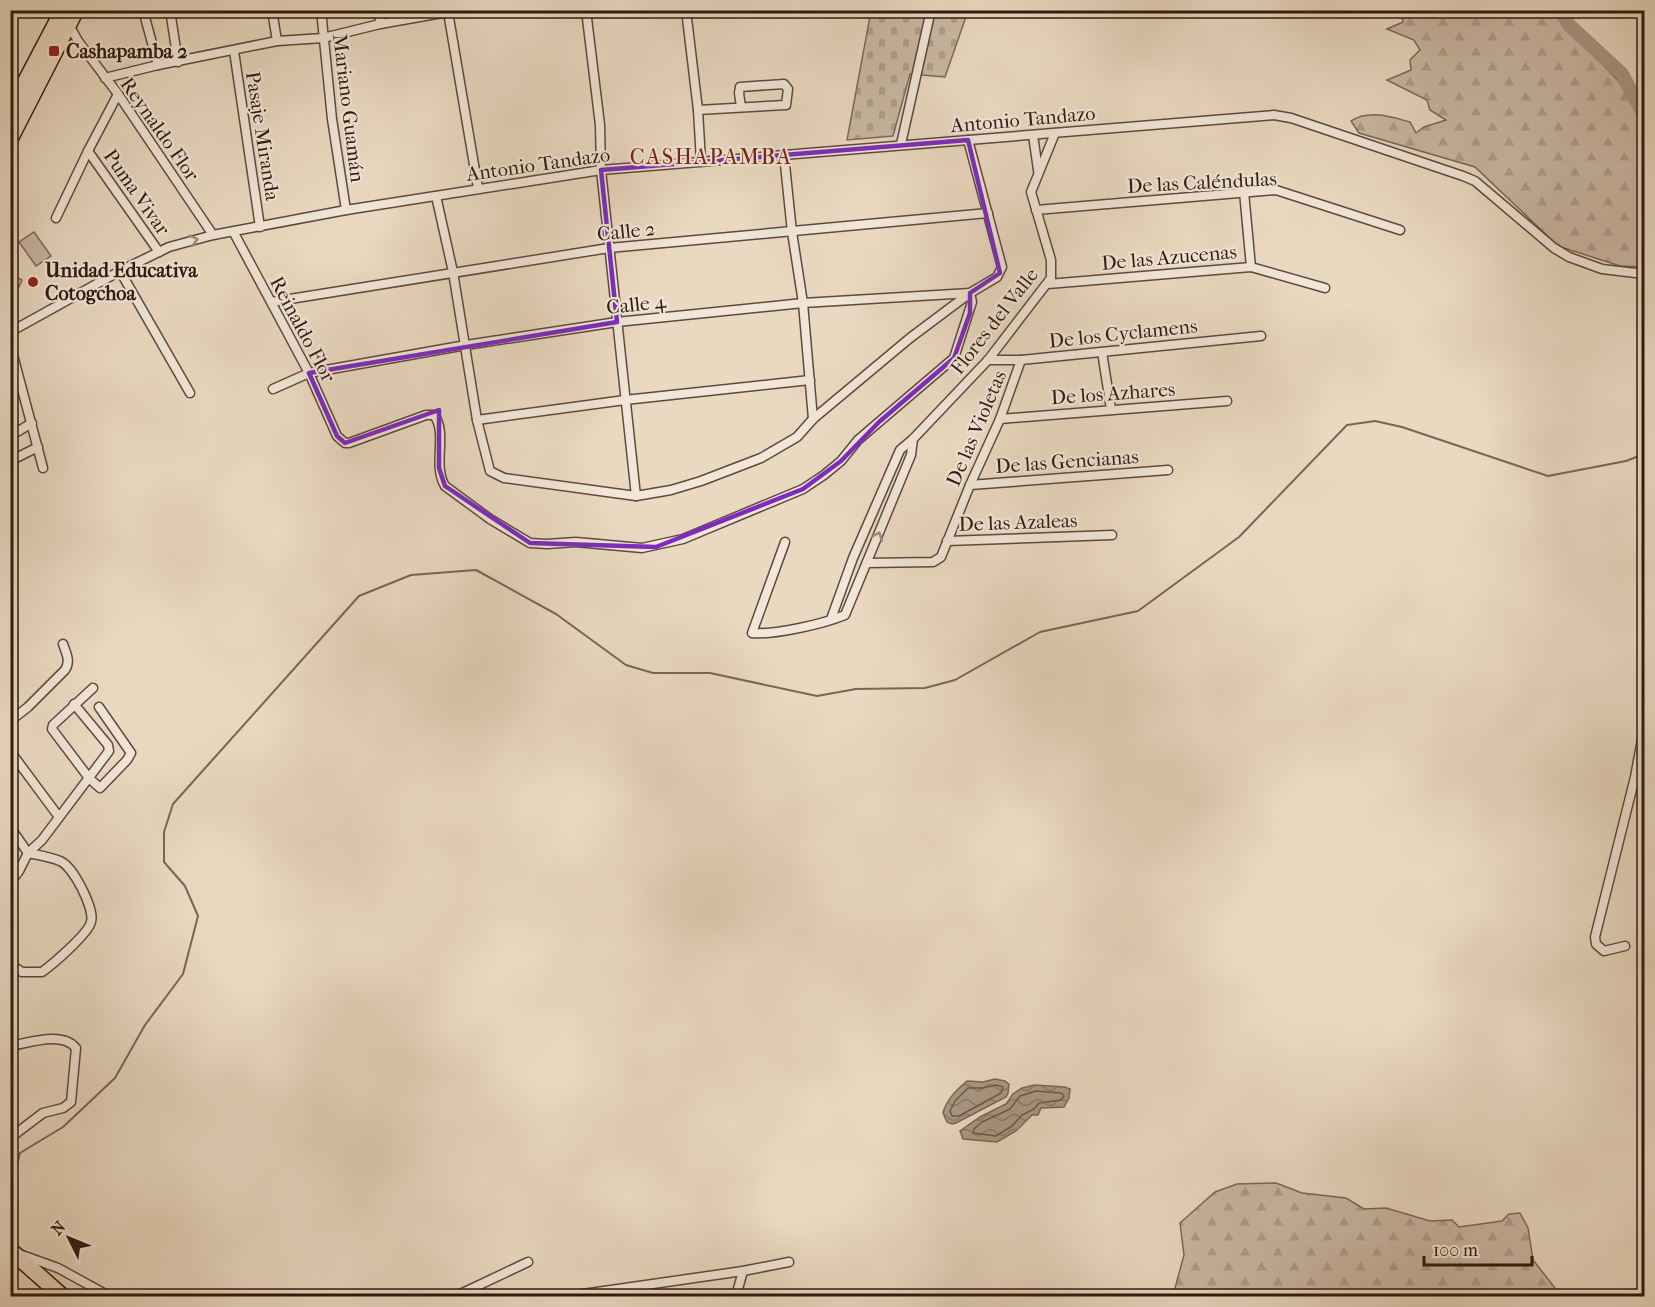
<svg xmlns="http://www.w3.org/2000/svg" width="1655" height="1307" font-family="'IM FELL French Canon',serif">
<style>
.forest{fill:url(#forest-firs);stroke:#7c685a;stroke-width:1.5}
.cemetery{fill:url(#cemetery-stones);stroke:#7c685a;stroke-width:1.5}
.pitch{fill:#cab8a3;stroke:#7c685a;stroke-width:1.5}
.water{fill:url(#water-waves);stroke:#796557;stroke-width:1.5}
.lines{fill:none;stroke-linecap:round;stroke-linejoin:round}
.shore{stroke:#6c584b;stroke-width:1.5}
.stream{stroke:#796557;stroke-width:2}
.river{stroke:#aa9885;stroke-width:14}
.street-casing{stroke:#5e493d;stroke-width:11}
.highway-casing{stroke:#2f1911;stroke-width:18}
.street{stroke:#f1e6d7;stroke-width:8}
.highway{stroke:#ead9c1;stroke-width:15}
.oneway{stroke:#9a8a7e}
.marked{fill:none;stroke:#7b2cbf;stroke-width:4.5;stroke-linejoin:round}
.poi-dot{fill:#8f2418;stroke:#f1e6d7;stroke-width:2}
.labels{text-anchor:middle;stroke-width:4.5;stroke-linejoin:round;paint-order:stroke}
.poi-label{font-size:20px;font-weight:bold;fill:#2f1911;stroke:#f1e6d7;text-anchor:start}
.street-label{font-size:20px;fill:#2f1911;stroke:#f1e6d7}
.quarter-label{font-size:22px;letter-spacing:1.5px;fill:#7a1f14;stroke:#f1e6d7}
</style>
<defs>
<pattern id="forest-firs" width="22" height="20" patternUnits="userSpaceOnUse" patternTransform="scale(1.5)"><rect width="22" height="20" fill="#cab8a3"/><path d="M5 1l3.5 6h-7zM16 11l3.5 6h-7z" fill="#ae9e8b"/></pattern>
<pattern id="cemetery-stones" width="16" height="16" patternUnits="userSpaceOnUse" patternTransform="scale(1.5)"><rect width="16" height="16" fill="#cab8a3"/><path d="M2 7V4a2 2 0 0 1 4 0v3zM10 15v-3a2 2 0 0 1 4 0v3z" fill="#ae9e8b"/></pattern>
<pattern id="water-waves" width="16" height="10" patternUnits="userSpaceOnUse" patternTransform="scale(1.5)"><rect width="16" height="10" fill="#aa9885"/><path d="M0 5q4-4 8 0t8 0" fill="none" stroke="#8b7b6b"/></pattern>
</defs>
<rect width="100%" height="100%" fill="#ead9c1"/>
<filter id="stains"><feTurbulence type="fractalNoise" baseFrequency=".00333" numOctaves="4"/><feColorMatrix values="0 0 0 0 .2 0 0 0 0 .09 0 0 0 0 .02 0 0 0 .5 -.17"/></filter>
<radialGradient id="worn" r=".72"><stop offset=".6" stop-color="#630" stop-opacity="0"/><stop offset="1" stop-color="#630" stop-opacity=".3"/></radialGradient>
<g class="forest">
<path d="M1401,11H1552L1644,108V267L1620,266L1558,246L1475,167L1359,133L1351,121C1369,109 1391,117 1410,122L1416,133L1424,127L1446,120L1430,110L1427,100L1387,80L1411,70L1410,60L1420,50L1414,40L1387,29L1403,22Z"/>
<path d="M1276,1183L1302,1193L1346,1198L1364,1209L1386,1208L1430,1221L1452,1220L1459,1227L1502,1221L1509,1214L1520,1213L1528,1228L1533,1260L1555,1288L1556,1296H1176L1175,1288L1184,1255L1180,1223L1215,1192L1237,1184Z"/>
</g>
<path class="cemetery" d="M871,11H968L945,77L910,74L893,136L847,140Z"/>
<g class="pitch">
<path d="M34,232L51,256L36,266L19,242Z"/>
<path d="M11,274L22,280L14,297L11,295Z"/>
</g>
<g class="water">
<path d="M995,1079L1005,1081L1009,1084L1008,1093L1006,1097L956,1123L952,1124L947,1122L943,1113C946,1100 956,1090 967,1081L983,1082Z"/>
<path d="M1035,1085L1065,1087L1070,1089L1069,1098L1064,1107L1041,1108L1038,1115H1032L1016,1131L997,1142L963,1139L960,1131L980,1117L1006,1104L1013,1094L1022,1088Z"/>
</g>
<g class="lines">
<g class="shore">
<path d="M996,1085L1003,1087L1001,1093L959,1116H952L950,1111L955,1101L968,1088H983Z"/>
<path d="M1036,1091L1061,1093L1064,1096L1061,1100L1039,1103L1034,1109L1022,1115L1012,1126L996,1136L973,1133L974,1129L982,1122L1010,1109L1020,1096Z"/>
</g>
<g class="stream">
<path d="M855,689L925,688L955,680L1040,632L1138,611L1239,537L1347,425L1375,421L1402,427L1548,476L1626,461L1644,454"/>
<path d="M10,1191L20,1153L63,1127L115,1078L145,1025L183,974L198,916L185,886L164,862V832L173,804L359,596L411,575L476,570L556,614L626,665L653,673H710L817,696L856,689"/>
</g>
<path class="river" d="M1560,10L1569,25L1622,74L1644,115"/>
<g class="street-casing">
<g id="street">
<path d="M143,10L158,65"/>
<path d="M170,10L178,62"/>
<path d="M272,10L277,41"/>
<path d="M321,10L332,119L346,210"/>
<path d="M379,10L380,24"/>
<path d="M586,10L600,125L601,170L636,496"/>
<path d="M686,10L698,110L701,161"/>
<path d="M448,12L478,188"/>
<path d="M68,23L78,41L118,94L213,235"/>
<path d="M234,51L260,227"/>
<path d="M105,78L158,65L277,41L323,38L380,24L459,10"/>
<path d="M698,110L786,105L788,89L784,84L740,87L739,93L741,107"/>
<path d="M1033,135L1038,170"/>
<path d="M901,144L931,10"/>
<path d="M88,151L159,252"/>
<path d="M784,155L792,232L803,303L813,419"/>
<path d="M1244,192L1251,267"/>
<path d="M436,196L453,272L477,420L490,471L504,478L636,496L671,490L701,481L761,458L797,437L813,419L910,338L970,293L997,277L1002,267L968,140"/>
<path d="M1036,210L1276,190L1400,230"/>
<path d="M56,218L88,151L118,94"/>
<path d="M234,233L309,373L337,436L345,443H349L426,415H434C448,433 432,465 445,486L490,519L530,543L547,544L576,542L642,548L683,539L803,489L824,475L841,461L858,440L879,422L954,358L972,302L970,293L803,303L617,322L466,345L309,373L273,389"/>
<path d="M120,271L190,393"/>
<path d="M1048,284L1251,267L1325,288"/>
<path d="M271,302L609,248L988,213"/>
<path d="M10,332L120,271L169,247L213,235L346,210L601,170L1274,115L1291,118L1463,176L1475,181L1554,248L1569,257L1602,269L1644,274"/>
<path d="M10,344L43,468"/>
<path d="M1102,352L1111,409"/>
<path d="M988,360H1021L1261,336"/>
<path d="M1000,419L1227,401"/>
<path d="M477,420L625,400L810,380"/>
<path d="M10,436L32,423"/>
<path d="M10,461L38,447"/>
<path d="M970,485L1168,470"/>
<path d="M947,541L1112,535"/>
<path d="M785,542L752,633C775,635 823,624 845,615L911,455L913,439"/>
<path d="M867,563L933,562L941,557L970,485L1000,419L1021,360"/>
<path d="M831,619L853,558L900,450L913,439L988,360L1051,278V260L1031,192L1055,133"/>
<path d="M93,688L53,725L52,729L89,778L100,788L127,760L131,753L99,707"/>
<path d="M10,721L28,707L65,670C71,661 66,653 63,644"/>
<path d="M10,751L59,817"/>
<path d="M10,827L28,853C38,855 51,857 60,861C73,866 95,909 91,922C88,934 53,964 42,972H22L14,967"/>
<path d="M10,883L19,871L28,853L42,840L109,751L108,745L74,704"/>
<path d="M1625,946L1604,951L1596,944L1595,937L1635,777L1644,729"/>
<path d="M10,1046C29,1043 62,1031 76,1048L71,1102L63,1108L43,1113L10,1138"/>
<path d="M19,1254L58,1268L109,1296"/>
<path d="M576,1295L743,1271L789,1262"/>
<path d="M456,1296L528,1262"/>
<path d="M639,1296L640,1287"/>
<path d="M736,1296L743,1271"/>
</g>
</g>
<g class="highway-casing">
<g id="highway">
<path d="M10,111L63,10"/>
<path d="M10,139L76,10"/>
<path d="M10,1250L62,1296"/>
</g>
</g>
<use href="#street" class="street"/>
<use href="#highway" class="highway"/>
</g>
<defs><path id="oneway-chevron" d="M-2-3.5L2.5 0L-2 3.5" fill="none" stroke-width="1.6" stroke-linecap="round" stroke-linejoin="round" transform="scale(1.5)"/></defs>
<g class="oneway">
<use href="#oneway-chevron" transform="translate(194 240) rotate(-15)"/>
<use href="#oneway-chevron" transform="translate(878 536) rotate(-68)"/>
</g>
<path class="marked" d="M968,140L1000,273L970,293V313L954,358L879,422L841,461L803,489L656,547L530,543L445,486L439,468V410L345,443L337,436L309,373L617,322L601,170Z"/>
<g class="poi-dot">
<rect x="48" y="45" width="12" height="12" rx="3"/>
<circle cx="33" cy="282" r="6"/>
</g>
<g class="labels">
<g class="poi-label">
<text x="66" y="58">Cashapamba 2</text>
<text x="45" y="277">Unidad Educativa<tspan x="45" dy="23">Cotogchoa</tspan></text>
</g>
<g class="street-label">
<text transform="translate(349 108) rotate(83)" y="7">Mariano Guamán</text>
<text transform="translate(1023 119) rotate(-5)" y="7">Antonio Tandazo</text>
<text transform="translate(160 129) rotate(55)" y="7">Reynaldo Flor</text>
<text transform="translate(263 136) rotate(81)" y="7">Pasaje Miranda</text>
<text transform="translate(538 164) rotate(-8)" y="7">Antonio Tandazo</text>
<text transform="translate(1202 182) rotate(-3)" y="7">De las Caléndulas</text>
<text transform="translate(137 192) rotate(55)" y="7">Puma Vivar</text>
<text transform="translate(626 231) rotate(-6)" y="7">Calle 2</text>
<text transform="translate(1169 257) rotate(-5)" y="7">De las Azucenas</text>
<text transform="translate(636 304) rotate(-6)" y="7">Calle 4</text>
<text transform="translate(994 321) rotate(-52)" y="7">Flores del Valle</text>
<text transform="translate(303 329) rotate(62)" y="7">Reinaldo Flor</text>
<text transform="translate(1123 333) rotate(-6)" y="7">De los Cyclamens</text>
<text transform="translate(1113 393) rotate(-4)" y="7">De los Azhares</text>
<text transform="translate(976 428) rotate(-67)" y="7">De las Violetas</text>
<text transform="translate(1067 461) rotate(-4)" y="7">De las Gencianas</text>
<text transform="translate(1018 522) rotate(-2)" y="7">De las Azaleas</text>
</g>
<g class="quarter-label">
<text x="711" y="164">CASHAPAMBA</text>
</g>
</g>
<rect width="1655" height="1307" fill="none" stroke="#ead9c1" stroke-width="36"/>
<rect x="12" y="12" width="1631" height="1283" fill="none" stroke="#2f1911" stroke-width="3"/>
<rect x="18" y="18" width="1619" height="1271" fill="none" stroke="#2f1911" stroke-width="1.5"/>
<g transform="translate(69 1238) rotate(313)" stroke="#f1e6d7" stroke-width="4.5" paint-order="stroke">
<path d="M0-4.5L10 22L0 15L-10 22Z" fill="#2f1911"/>
<text y="-9" font-size="16" font-weight="bold" text-anchor="middle" fill="#2f1911">N</text>
</g>
<path d="M1424 1256v9h108v-9" fill="none" stroke="#2f1911" stroke-width="3"/>
<text x="1433" y="1256" font-size="18" fill="#2f1911" stroke="#f1e6d7" stroke-width="4.5" paint-order="stroke">100 m</text>
<rect width="100%" height="100%" filter="url(#stains)"/>
<rect width="100%" height="100%" fill="url(#worn)"/>
</svg>
